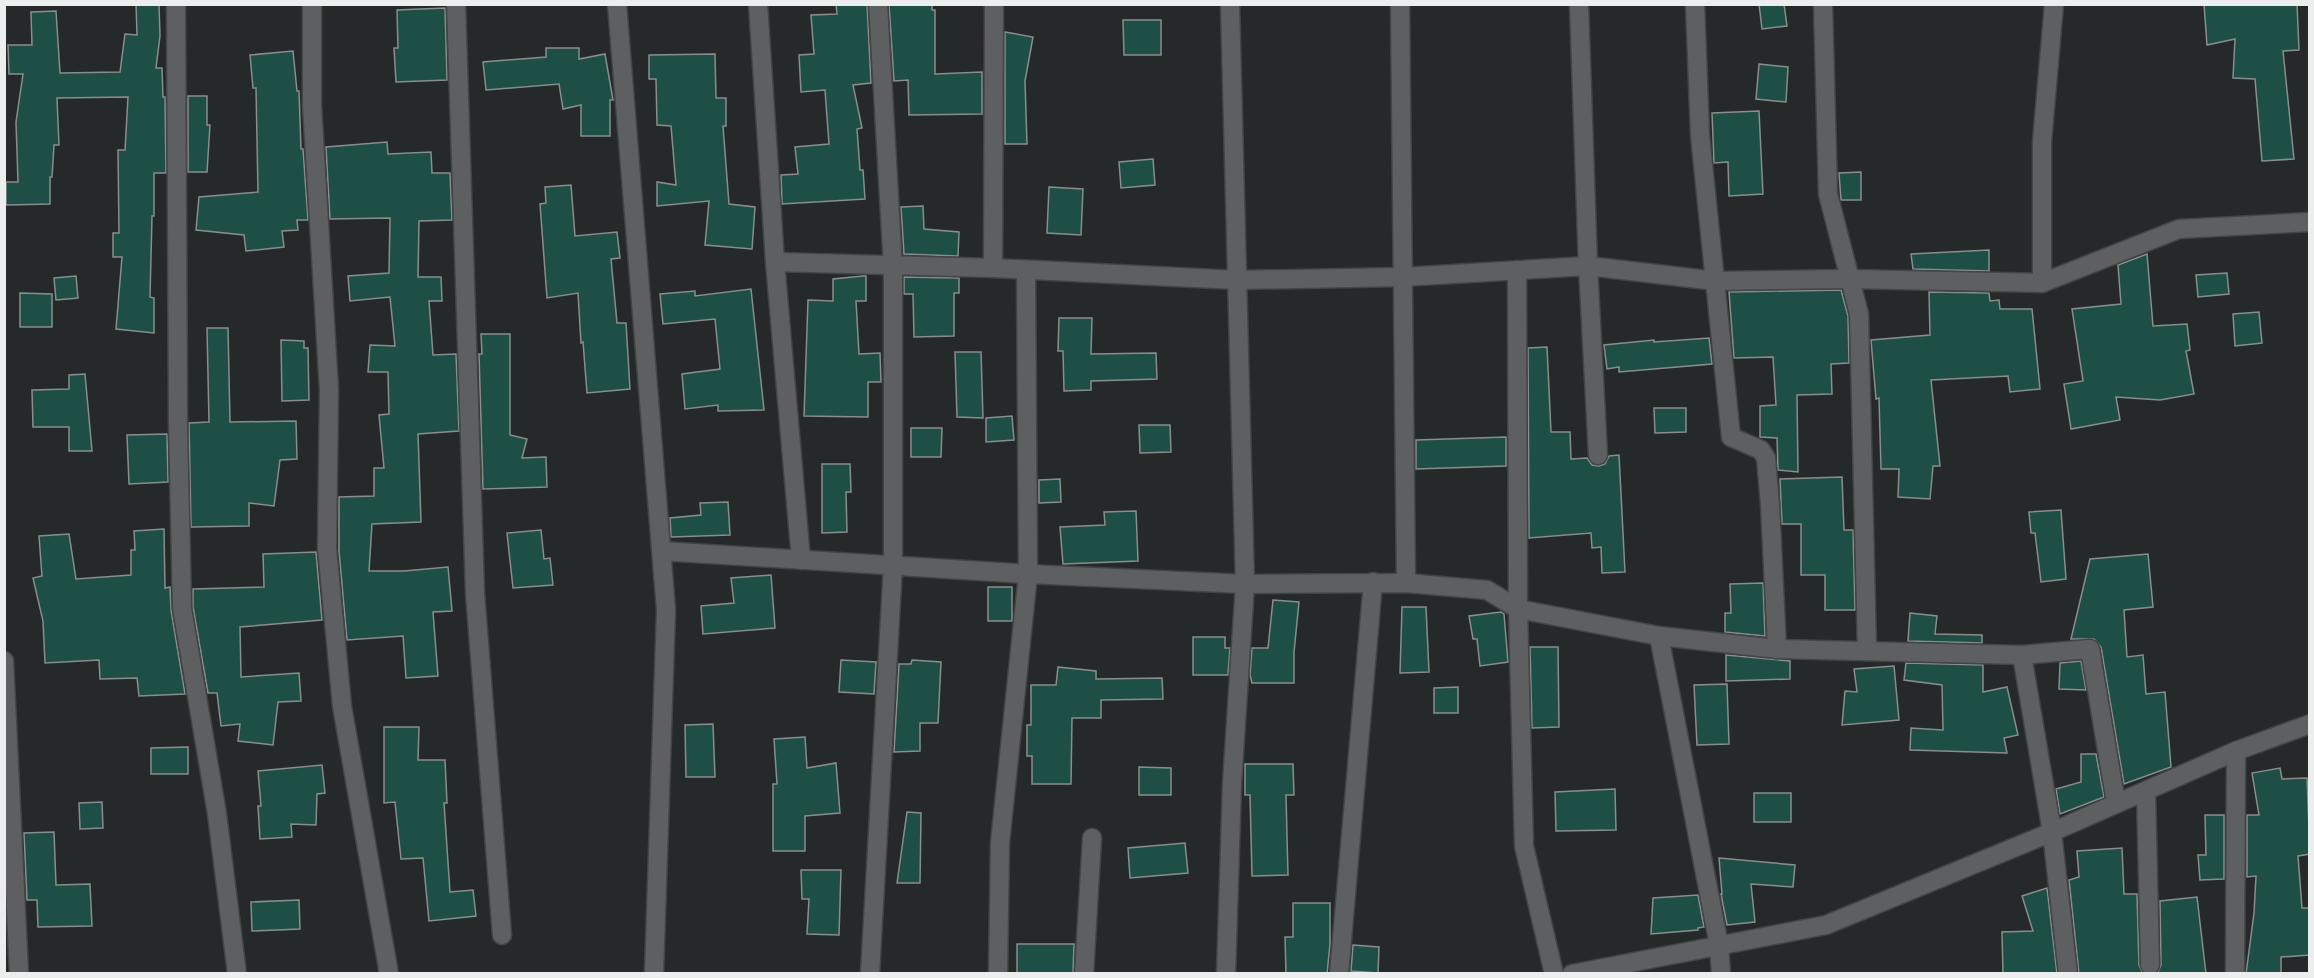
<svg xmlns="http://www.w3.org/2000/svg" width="2314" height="978" font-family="'Source Serif 4',serif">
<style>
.building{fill:#1e4f46;stroke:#898d8c;stroke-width:1.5}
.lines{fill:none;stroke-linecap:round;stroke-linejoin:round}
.street-casing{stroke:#424545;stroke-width:21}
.street{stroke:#5e5f60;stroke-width:18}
</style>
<rect width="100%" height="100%" fill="#262929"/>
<g class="building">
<path d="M136,4H159L160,36L156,68H162L163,97H165L166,173H154V216H152L150,297L154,298V333L116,329L122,257H113V233H119L118,150H125L128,97L57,98L59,145H54L52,177H50V204L6,205V182H18L16,122L23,74H9L8,45H32L31,12L56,11L60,73L120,72L125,34L137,35Z"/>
<path d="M836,4H867L871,83L853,85L862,128L857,129L860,170H863L865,199L782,204L781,175L798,174L795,147L829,144L825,90L801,92L799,55L814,54L811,15L837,14Z"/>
<path d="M889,4H932V10H935V74L982,72V114L909,115L908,80L894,81Z"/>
<path d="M1759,4H1784L1787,26L1762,29Z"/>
<path d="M2204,4H2297L2299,50L2283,51L2294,159L2262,161L2255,79L2233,78L2235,39L2207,45Z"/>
<path d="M445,8L447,80L396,82L394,48H398L397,10Z"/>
<path d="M1123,20H1161V55H1124Z"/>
<path d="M1005,32L1033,37L1025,81L1027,144H1005Z"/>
<path d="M546,48H579V59L605,54L613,100H610V136H581V105L563,109L559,84L486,90L483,62L546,57Z"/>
<path d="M293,51L297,91H299L301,149H303L308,220H297L298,230L282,231L284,247L246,251L244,235L196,230L199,197L258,192L256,88H253L250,55Z"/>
<path d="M715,54L716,98H726V126H723L729,204L755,207L752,249L705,245L709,201L657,206V182L676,185L671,126L657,125L656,79H649V55Z"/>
<path d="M1759,64L1788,67L1786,102L1756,99Z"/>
<path d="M188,96H207V125H210L207,172H188Z"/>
<path d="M1759,111L1763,194L1729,196L1728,162L1714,163L1712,113Z"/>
<path d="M387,142L388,154L431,152L432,173H450L452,220L419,221L418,277H441L442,301H429L433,355L456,354L459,431L418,434L421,522L372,524L369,571H404L448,567L452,611L433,612L438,676L406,678L403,636L347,640L339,551V497L374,496V468H384L379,415L389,414L388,372H368L370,345L395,346L390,297L350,301L348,276L389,273L390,218L330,219L326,147Z"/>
<path d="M1153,159L1155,185L1121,188L1119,162Z"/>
<path d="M1861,172V200H1841L1839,173Z"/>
<path d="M571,185L575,236L617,232L620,258L611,259L617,323H626L630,389L587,393L583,342L581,343L578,293L547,298L540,204L546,203L545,187Z"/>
<path d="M1049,187L1083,189L1081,235L1047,233Z"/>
<path d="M923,206L924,229L959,232L958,256L904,254L901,207Z"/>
<path d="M1989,250V271L1913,269L1911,254Z"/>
<path d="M2147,254L2153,326L2187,324L2190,350L2186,351L2194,394L2160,400L2116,397L2120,420L2071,429L2064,384L2083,381L2072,309L2121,304L2118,265Z"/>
<path d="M2227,273L2229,294L2198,297L2196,275Z"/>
<path d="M76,276L78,298L56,300L54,278Z"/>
<path d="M863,276H866V301H856L859,354L880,353L881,382H868V417L804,416L808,300L833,301V279Z"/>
<path d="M904,277L959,278V293H954V336L914,337L913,294H904Z"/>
<path d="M751,289L764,410L718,411V405L685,409L682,374L720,369L715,319L663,324L660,294L695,291V296Z"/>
<path d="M1841,290L1848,316L1849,363L1831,364L1832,394L1797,395L1798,472L1778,470L1777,438L1760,437V406L1776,405L1773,357L1734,358L1729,292Z"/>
<path d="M1929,292L1989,293L1990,301L1999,300L2000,309H2032L2040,389L2010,392L2008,376L1931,380L1940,466H1933L1930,499L1898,497L1899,469H1881L1879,398L1876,399L1871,340L1930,335Z"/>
<path d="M20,293L52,294V327H20Z"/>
<path d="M2259,312L2262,343L2235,346L2233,314Z"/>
<path d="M1059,318H1092L1091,354L1156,353L1157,379L1091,381V390L1064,391L1063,351H1058Z"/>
<path d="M207,328H228L230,422L296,421L297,459L280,460L274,506L249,503V526L191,527L189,423L209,422Z"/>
<path d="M481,334H510V435L527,439L522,458L546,457L547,487L483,489L479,354H482Z"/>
<path d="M1709,338L1712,364L1619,372V367L1607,369L1604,345L1654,340V342Z"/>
<path d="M281,340L304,341V348H308L309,400L282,401Z"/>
<path d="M1547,347L1551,432H1570L1571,459L1587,458L1592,465L1599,466L1605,464L1609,456L1619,455L1625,572L1602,573L1601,547L1592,548L1591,533L1529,538L1528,348Z"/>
<path d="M955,352H981L983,418L957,417Z"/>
<path d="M85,374L92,451H69V427H33L32,390L69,389V375Z"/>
<path d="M1654,408H1686V432L1655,433Z"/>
<path d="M1012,416L1014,440L986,442V418Z"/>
<path d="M1139,425H1170L1171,452L1140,453Z"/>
<path d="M911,428H942L941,457H911Z"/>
<path d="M167,434L168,482L129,484L127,435Z"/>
<path d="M1506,437V466L1416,469V440Z"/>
<path d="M822,464H850L851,492H846L847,532L822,533Z"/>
<path d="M1842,477L1844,530H1853L1855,610H1825V575H1801V524H1782L1780,479Z"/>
<path d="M1060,479L1061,502L1039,503V480Z"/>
<path d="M728,502L730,535L671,537L670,518L701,515L700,503Z"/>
<path d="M2061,510L2066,579L2041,582L2035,533H2031L2029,512Z"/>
<path d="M1136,511L1138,561L1063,564L1060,527L1105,525L1104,512Z"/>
<path d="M164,529L165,588L170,587L171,610L185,694L139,696L137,678L100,679L99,660L45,663L43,621L33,578L42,576L39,536L69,534L76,579L131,575V550H135L134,531Z"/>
<path d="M541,530L544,559L550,558L553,585L513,588L507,533Z"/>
<path d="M316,552L322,620L240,627L241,677L299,673L301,701L278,702L273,745L238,741L240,724L221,726L217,693H208L193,607V589L264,587L263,554Z"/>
<path d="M2148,554L2153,607L2124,610L2127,657L2143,655L2146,694L2165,692L2171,767L2124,784L2101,647L2094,639H2071L2090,559Z"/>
<path d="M771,575L775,628L703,634L701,606L734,603L731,578Z"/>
<path d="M1763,583L1765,636L1725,632V613H1731L1730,584Z"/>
<rect x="988" y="587" width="24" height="34"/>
<path d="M1273,600L1299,602L1294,652V683H1252L1250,675L1252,648H1268Z"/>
<path d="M1402,607H1426L1429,672L1400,673Z"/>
<path d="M1501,612L1504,614L1508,662L1480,666L1477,639H1473L1469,616Z"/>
<path d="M1910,613L1937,616L1935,634L1982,635V643L1908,641Z"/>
<path d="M1193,637H1225V648H1230L1228,675H1193Z"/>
<path d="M1530,647H1558L1559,727L1532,728Z"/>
<path d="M1726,655L1790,661V679L1726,681Z"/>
<path d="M841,660L876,662L874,694L839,692Z"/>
<path d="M912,660L941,662L938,723H920V751L894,752L899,664H911Z"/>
<path d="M2081,661L2086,690L2059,689L2060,663Z"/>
<path d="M1906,663L1983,665V692L2007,687L2018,735L2004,738L2007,753L1910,750L1911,728L1943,730L1942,685L1904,680Z"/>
<path d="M1894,666L1899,720L1842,725L1845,691L1857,692L1854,669Z"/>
<path d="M1058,667L1096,671V679L1162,678L1163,699L1101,700V718H1072L1071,784H1032V756H1027V725H1031V685H1056Z"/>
<path d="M1727,684L1729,744L1697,745L1694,685Z"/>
<path d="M1458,687V713H1434V688Z"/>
<path d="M713,724L715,777H686L685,725Z"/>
<path d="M384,727H419L418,760H445L447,803H444L450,892L473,890L476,916L429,921L423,858L401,859L395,802L384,803Z"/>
<path d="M805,737L807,768L836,763L840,813L805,816V851H773V784H777L774,739Z"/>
<path d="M188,747V774H151V748Z"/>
<path d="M2081,754H2096L2104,797L2060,814L2056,789L2081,782Z"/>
<path d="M1245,764H1293L1294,795H1286L1288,875L1252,876L1250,795H1245Z"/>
<path d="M322,765L325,793L317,794L316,825L291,824L292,837L260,839L258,806H261L258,771Z"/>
<path d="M1139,767L1171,768V795H1139Z"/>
<path d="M2280,768L2282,779L2307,778L2310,854L2298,856L2302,908H2309L2310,955L2281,957V974H2246L2254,913L2256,876L2247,877V815H2259L2252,773Z"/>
<path d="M1615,789L1616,830L1556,831L1555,792Z"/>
<rect x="1754" y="793" width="37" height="29"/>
<path d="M102,802L103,828L80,829L79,803Z"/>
<path d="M907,812L921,813L920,883H897Z"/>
<path d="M2205,815H2224V879L2200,880L2198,855H2206Z"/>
<path d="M54,832L56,885L90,884L92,926L38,927L37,900H27L24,833Z"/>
<path d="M1185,843L1188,873L1130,878L1128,848Z"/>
<path d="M2122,848L2124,894H2137L2139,965L2143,974H2079L2069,880L2079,877L2077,851Z"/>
<path d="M1719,858L1795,865L1793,887L1751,884L1755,922L1727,925L1721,894H1722Z"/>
<path d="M801,870H841L839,935L807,934L809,899H802Z"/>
<path d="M2047,888L2057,974H2003L2002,932L2033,931L2022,896Z"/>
<path d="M1698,895L1704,927L1698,928V930L1651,934L1653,898Z"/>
<path d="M2197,897L2206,974H2157L2161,965L2160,901Z"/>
<path d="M299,900L300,929L252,931L251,902Z"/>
<path d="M1293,903H1330V944L1327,974H1286L1285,937H1293Z"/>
<path d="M1017,944H1074L1073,974H1017Z"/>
<path d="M1353,945L1379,947L1378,973L1351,971Z"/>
</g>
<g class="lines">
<g class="street-casing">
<g id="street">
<path d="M176,4L178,423L182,608L217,814L237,974"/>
<path d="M312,4V105L329,390L327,548L342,706L389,974"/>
<path d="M456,4L475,593L502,935"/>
<path d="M617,4L666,610L654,974"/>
<path d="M758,4L775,262L801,560"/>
<path d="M1400,4L1406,583"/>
<path d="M1579,4L1588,266L1598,455"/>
<path d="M1695,4L1700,135L1731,437L1761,450L1766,458L1770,504L1777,649"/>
<path d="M1823,4L1828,194L1859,314L1867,651"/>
<path d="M775,262L993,268L1237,280L1402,277L1588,266L1716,281L1849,279L2042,283L2179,229L2310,222"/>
<path d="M993,268L994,4"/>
<path d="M1517,270L1518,609L1524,846L1554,974"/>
<path d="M2042,283V142L2054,4"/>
<path d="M661,551L1028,574L1245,584L1406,583L1487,590L1518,609L1659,636L1777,649L2022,655L2090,649L2116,803"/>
<path d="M1659,636L1719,945L1721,974"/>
<path d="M2022,655L2052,832L2068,974"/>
<path d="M4,661L19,974"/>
<path d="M2146,791L2150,965"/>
<path d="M870,974L893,565V267L878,4"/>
<path d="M998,974L1000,843L1028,574L1026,270"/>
<path d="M1084,974L1092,838"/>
<path d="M1226,974L1232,784L1245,584L1230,4"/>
<path d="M1339,974L1373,582"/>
<path d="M1572,974L1826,925L2052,832L2236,751L2310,724"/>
<path d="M2235,974L2236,751"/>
</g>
</g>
<use href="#street" class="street"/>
</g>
<rect width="2314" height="978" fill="none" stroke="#eceeee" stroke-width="12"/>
</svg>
